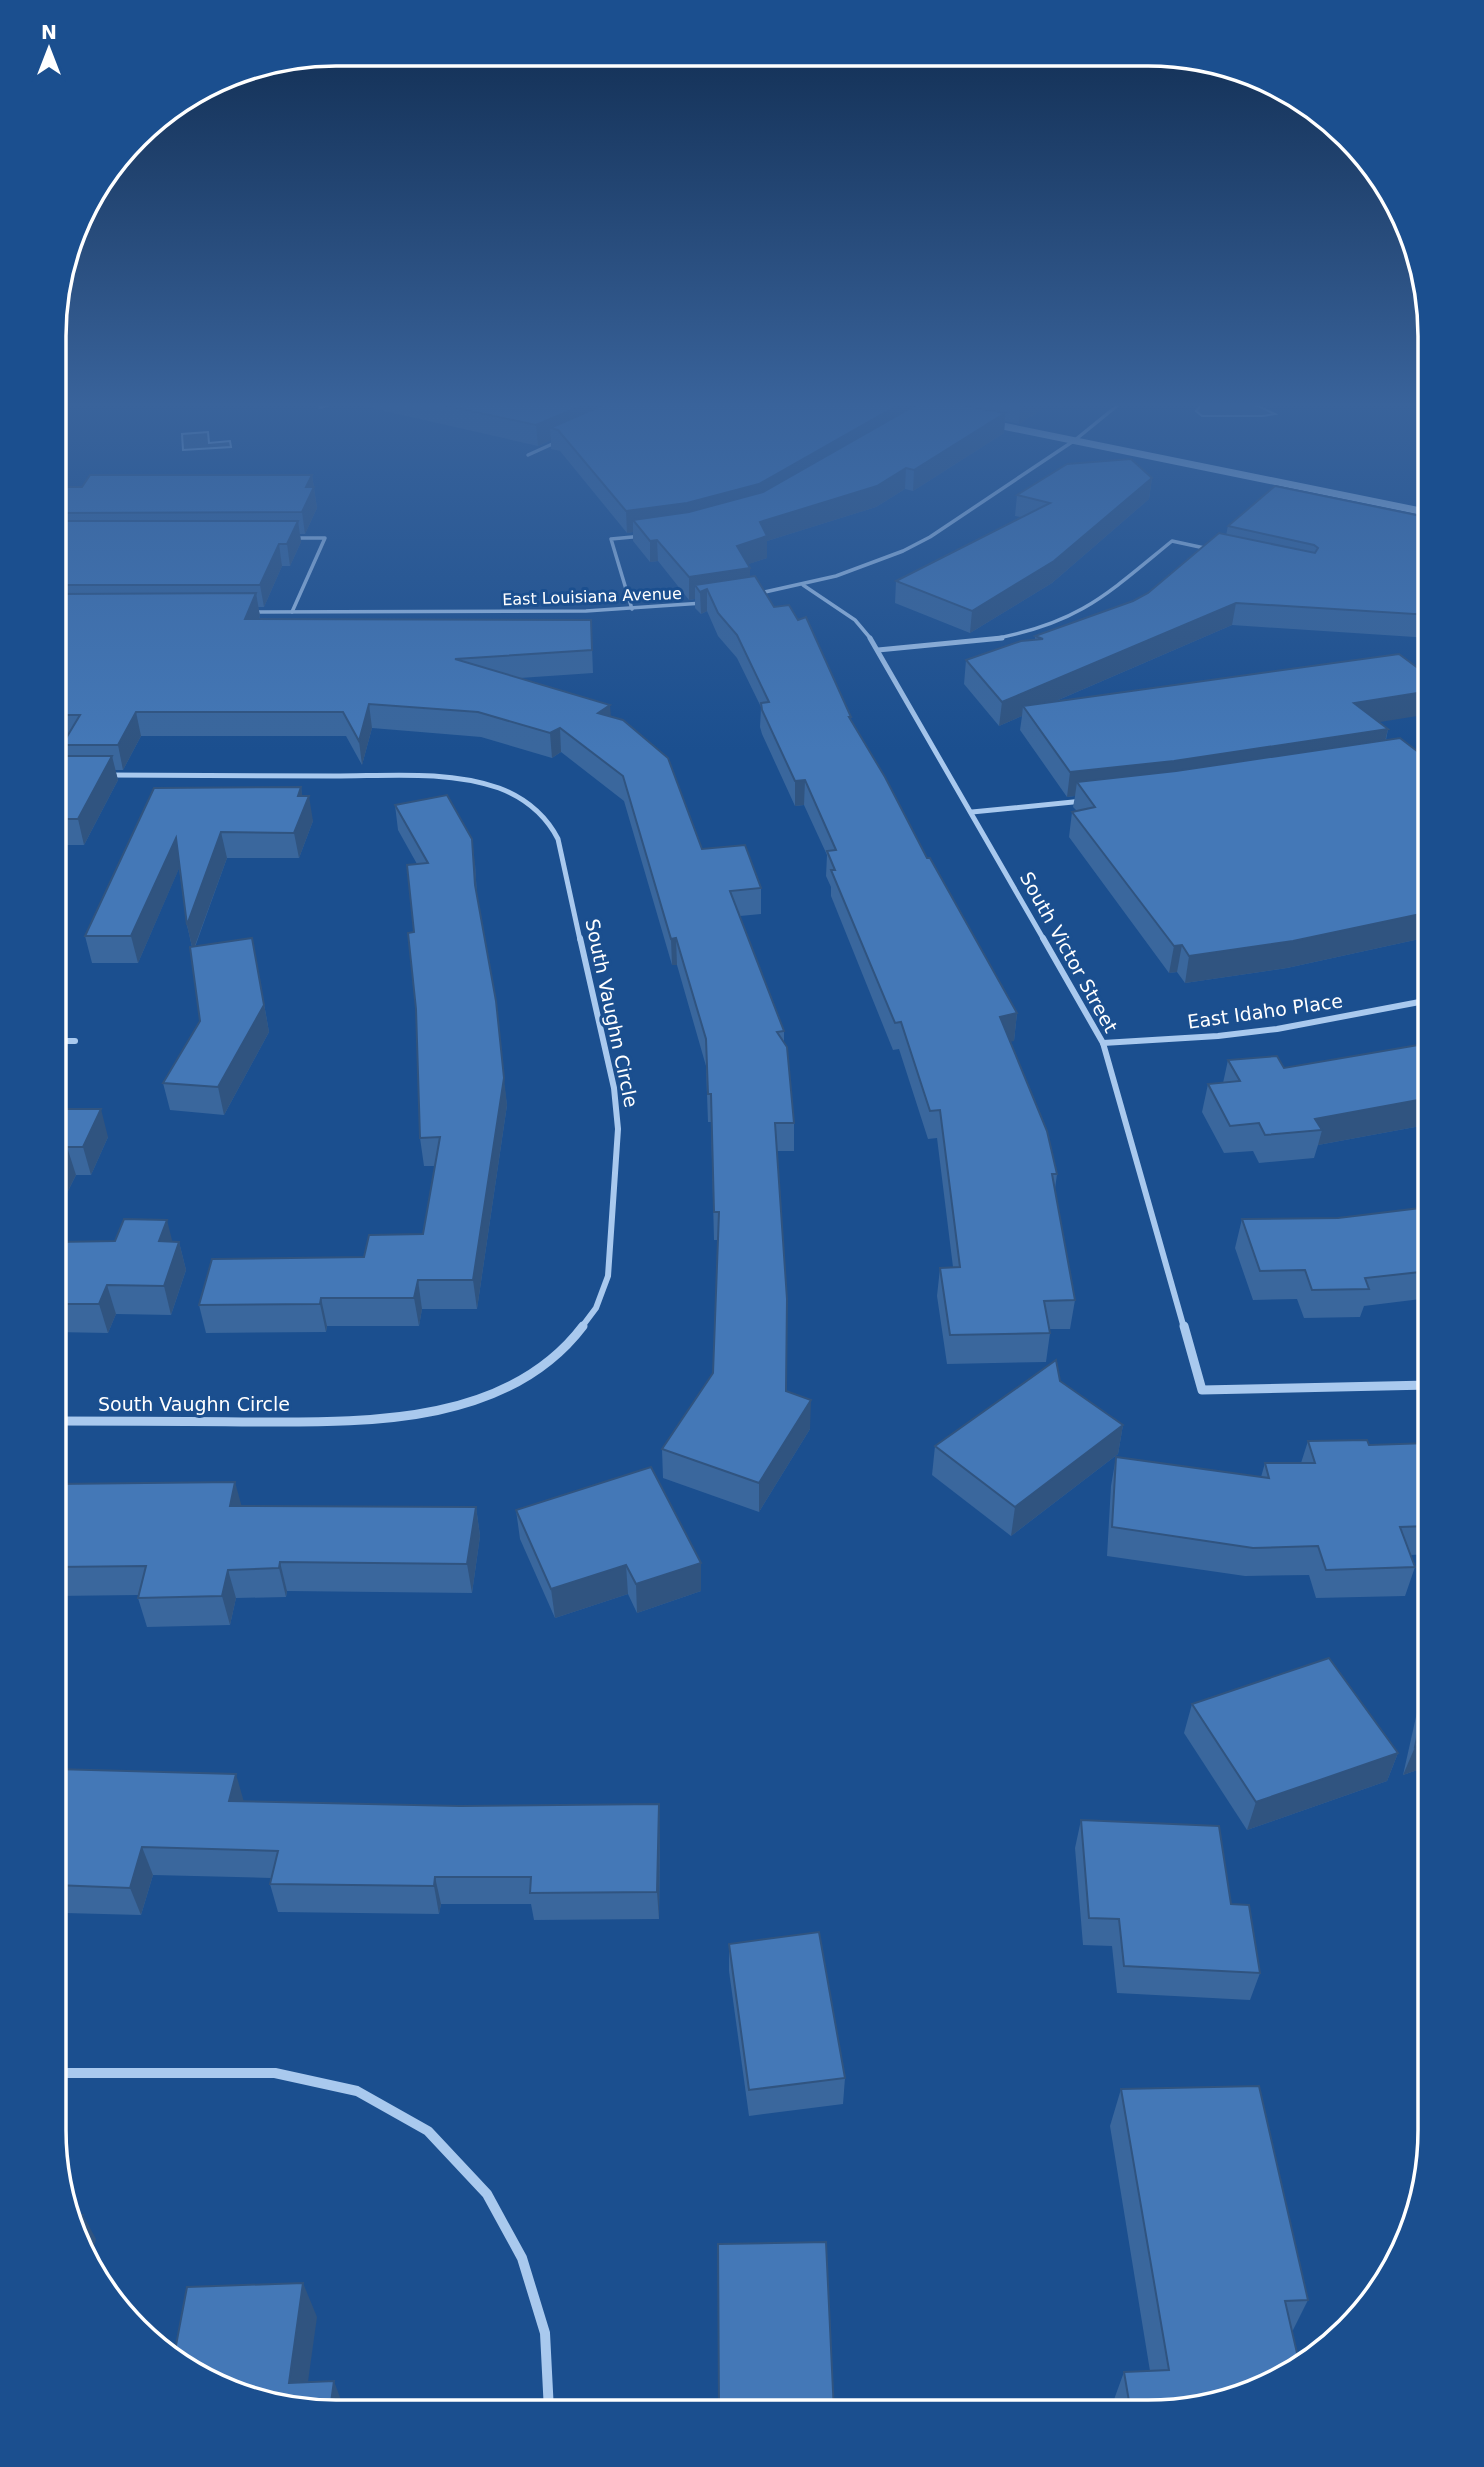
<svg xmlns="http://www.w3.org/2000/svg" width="1484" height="2467" font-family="'DejaVu Sans',sans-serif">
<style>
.water{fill:#3c6290;stroke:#9cc4f0;stroke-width:2}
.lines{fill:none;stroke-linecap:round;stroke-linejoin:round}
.minor-far4{stroke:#a9c9ee;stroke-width:3.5}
.minor-far3{stroke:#a9c9ee;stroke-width:5}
.minor-far2{stroke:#a9c9ee;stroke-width:6}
.minor-far1{stroke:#a9c9ee;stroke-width:9}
.minor{stroke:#a9c9ee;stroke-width:10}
.tertiary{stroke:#a9c9ee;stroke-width:7}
.wall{fill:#3a679d}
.shaded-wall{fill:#305480}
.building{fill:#4478b7;stroke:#305480;stroke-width:2}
.labels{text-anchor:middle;stroke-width:6;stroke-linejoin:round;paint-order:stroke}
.far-street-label{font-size:16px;fill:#fff;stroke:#1b4f8f}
.street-label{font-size:19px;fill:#fff;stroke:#1b4f8f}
.rim{fill:none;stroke:#fff;stroke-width:3.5}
</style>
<rect width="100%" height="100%" fill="#1b4f8f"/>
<g class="water">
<path d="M1201,405H1256L1275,414L1263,416H1202L1196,411Z"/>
<path d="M208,432L209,443L230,441L231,447L183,450L182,434Z"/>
</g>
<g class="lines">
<g class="minor-far4">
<path d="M320,407L327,405"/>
<path d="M528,455L559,441"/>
<path d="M292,538H325L292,612"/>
<path d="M803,585L855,620L871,639"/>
<path d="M756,594L836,576L903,551L930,537L1075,440L1118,405"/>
<path d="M632,609L611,539L643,536"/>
<path d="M253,612L586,611L703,603"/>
<path d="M993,639C1079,623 1106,595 1172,541L1209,549"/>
</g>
<g class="minor-far3">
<path d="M870,638L1044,940"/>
<path d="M878,650L1002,638"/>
<path d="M1413,754L1430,752"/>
<path d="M109,775C184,776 259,776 334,776C388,776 447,770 499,788C525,798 545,814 558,839L580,940"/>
<path d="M972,812L1083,801"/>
</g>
<g class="minor-far2">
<path d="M580,938L614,1088L618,1129L608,1276L596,1308L581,1328"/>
<path d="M1043,938L1103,1043L1184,1328"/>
<path d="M56,1041H75"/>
<path d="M1103,1043L1218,1036L1277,1029L1430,1000"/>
</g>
<g class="minor-far1">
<path d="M1184,1326L1202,1390L1429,1385"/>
<path d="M55,1421C117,1421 179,1421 242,1422C357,1422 505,1429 583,1326"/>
</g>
<path class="minor" d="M54,2073H275L357,2091L428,2131L487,2194L522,2258L545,2333L549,2411"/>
<path class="tertiary" d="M988,423L1430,513"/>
</g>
<g class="wall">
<path d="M358,405H914V406L916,405H1065L1062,407L1049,405L1019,424L1005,421L1004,433L913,491L905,489L876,507L767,541V558L748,564L750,577L774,607L851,721L927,858L1017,1013L1014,1041H1010L1057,1174L1055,1189L1075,1300L1070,1329H1050V1333L1046,1362L947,1364L937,1296L940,1268L953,1267L937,1138L928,1139L899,1049L893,1050L831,896V887L826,876L827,855L804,805L795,806L762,734L760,727L761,707L737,658L718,636L707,611L701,614L695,608V599L689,600L658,561L650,562L633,541V532L627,533L560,451L551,449V440L538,446Z"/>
<path d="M312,475L317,508L305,534H300L301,542L290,566H282L264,607H258L260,616L259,619L591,620L593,673L520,678L611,717L702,849L761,888V914L740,916L784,1031V1042L794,1123V1151H777L786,1391L810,1429L759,1512L663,1478L662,1449L713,1373L718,1240H714L711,1122H708L706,1066L677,965H672L624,801L561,752L552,758L481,737L372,728L362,765L346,736H141L123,770H115L118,780L84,845H56V756H65L62,745L66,740H56V502L82,487Z"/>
<path d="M1152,478L1149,499L1052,583L970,633L895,603L896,581L1021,517L1015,516L1017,495Z"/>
<path d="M1430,524V638L1232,625L1056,701L1379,722L1388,729L1386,740L1430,761V940H1427L1424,938L1287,968L1185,983L1177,972L1169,973L1069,837L1072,812L1077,811L1073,807L1075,796L1067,797L1020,730L1022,716L999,726L964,684L966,660L1035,639V636L1133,601L1148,593L1226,535L1228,526Z"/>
<path d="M301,787L302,796L313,821L299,858H227L195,947L257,964L269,1032L224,1115L170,1110L163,1083L200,1021L192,947L187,925L179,868L138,963H92L85,936L154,788Z"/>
<path d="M395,805L475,864L477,895L507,1105L477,1309H422L419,1326H327L326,1332L206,1333L199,1305L364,1257L423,1234L435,1166H424L420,1138L414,932L417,864L398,830Z"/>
<path d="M1430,1025L1429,1113L1426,1125L1318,1145L1314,1158L1259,1163L1253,1151L1224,1153L1202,1112L1208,1084L1223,1083L1228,1060L1284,1068L1418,1045L1423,1026Z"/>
<path d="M56,1093L62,1109L108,1137L91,1175H76L66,1195H55Z"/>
<path d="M1429,1207V1298L1364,1306L1360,1317L1304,1318L1297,1299L1253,1300L1235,1248L1242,1219L1338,1218Z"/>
<path d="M55,1242H179L186,1270L171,1315L116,1314L108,1333L55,1332Z"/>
<path d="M1060,1381L1123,1425L1118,1454L1011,1536L932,1475L935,1446Z"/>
<path d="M1308,1441L1369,1445L1429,1443V1554L1411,1555L1415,1567L1405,1596L1316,1598L1309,1575L1245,1576L1107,1556L1111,1486L1116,1457L1261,1477L1265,1463H1301Z"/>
<path d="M55,1484L242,1506L476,1507L480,1536L472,1593L287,1591L286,1597L236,1598L230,1625L147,1627L138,1598L139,1595L55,1596Z"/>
<path d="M516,1510L701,1563V1591L637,1613L628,1594L555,1618L520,1539Z"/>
<path d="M1429,1672V1766L1403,1775L1422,1690Z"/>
<path d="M1192,1704L1398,1753L1387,1781L1247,1830L1184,1733Z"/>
<path d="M55,1769L244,1802L660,1831L659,1919L534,1920L531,1904H441L439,1914L278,1912L270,1884L271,1878L153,1875L141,1915L65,1913L62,1907H55Z"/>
<path d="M1081,1820L1231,1904L1260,1973L1250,2000L1117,1993L1112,1946L1083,1945L1075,1848Z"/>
<path d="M729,1944L845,2078L843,2104L749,2116L729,1971Z"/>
<path d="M1121,2089L1308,2300L1292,2332L1148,2413H1113L1112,2405L1124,2372L1150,2371L1110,2126Z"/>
</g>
<g class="shaded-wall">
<path d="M583,405H628L558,430L550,428L551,440L538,446L536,425Z"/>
<path d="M898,405H914V415L759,505L633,520V532L627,533L626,511Z"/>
<path d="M1020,405H1049L1019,424Z"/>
<path d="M1005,413L1004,433L913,491L914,470Z"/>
<path d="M906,468L905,489L876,507L767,541V558L737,568V546L760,522Z"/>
<path d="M312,475L317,508L305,534L302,512L306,487Z"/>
<path d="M1152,478L1149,499L1052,583L970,633L972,611Z"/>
<path d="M298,521L301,542L290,566L287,544Z"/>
<path d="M657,540L658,561L650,562V541Z"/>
<path d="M279,544L282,566L264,607L260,585Z"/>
<path d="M750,568V591L707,589V611L701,614L700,592L695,585V599L689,600V577Z"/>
<path d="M256,593L260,616L249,641L245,619Z"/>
<path d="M1236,603L1232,625L1028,713L1023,706L1022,716L999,726L1002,702Z"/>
<path d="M1430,691V714L1349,727L1354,703Z"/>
<path d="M369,704L372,728L362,765L359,741Z"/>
<path d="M610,705L612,729L598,713Z"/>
<path d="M136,712L141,736L123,770L118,745Z"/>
<path d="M560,728L561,752L552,758L550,733Z"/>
<path d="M1388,729L1382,754L1077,782L1075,796L1067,797L1070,772Z"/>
<path d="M112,756L118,780L84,845L78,819Z"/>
<path d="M805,780L804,805L795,806V781Z"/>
<path d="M301,787L304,807L309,796L313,821L299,858L294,833L298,796Z"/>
<path d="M221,832L227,858L193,951L187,925Z"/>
<path d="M176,838L181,864L138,963L131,936Z"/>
<path d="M472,839L475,864L478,911L475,885Z"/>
<path d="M1430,912V918L1424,938L1287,968L1185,983L1189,956Z"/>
<path d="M676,938L677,965H672L671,939Z"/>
<path d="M1182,945L1177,972L1169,973L1174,946Z"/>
<path d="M257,964L269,1032L224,1115L218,1087Z"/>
<path d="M1017,1013L1014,1041L997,1045L1000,1017Z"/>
<path d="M504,1078L507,1105L477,1309L473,1280Z"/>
<path d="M57,1093L66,1120L56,1130V1096Z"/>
<path d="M1429,1098V1112L1426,1125L1318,1145L1322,1130L1315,1119Z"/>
<path d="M101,1109L108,1137L91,1175L83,1147Z"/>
<path d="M67,1147L76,1175L66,1195L57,1167Z"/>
<path d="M167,1220L174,1248L159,1241Z"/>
<path d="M179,1242L186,1270L171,1315L164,1286Z"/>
<path d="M418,1280L422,1309L419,1326L414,1298Z"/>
<path d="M107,1285L116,1314L108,1333L99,1304Z"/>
<path d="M321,1298L327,1326L326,1332L320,1304Z"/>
<path d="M811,1400L810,1429L759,1512V1483Z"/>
<path d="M1123,1425L1118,1454L1011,1536L1015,1507Z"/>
<path d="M235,1482L243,1511L230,1506Z"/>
<path d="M476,1507L480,1536L472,1593L467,1564Z"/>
<path d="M280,1562L287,1591L286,1597L279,1568Z"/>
<path d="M701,1563V1591L637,1613L636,1584Z"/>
<path d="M626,1565L628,1594L555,1618L551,1589Z"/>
<path d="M228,1570L236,1598L230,1625L222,1596Z"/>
<path d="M1429,1742V1766L1403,1775L1415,1747Z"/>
<path d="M1398,1753L1387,1781L1247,1830L1256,1802Z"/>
<path d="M236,1774L244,1802L229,1801Z"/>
<path d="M659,1804L660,1831L659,1919L657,1892Z"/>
<path d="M142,1847L153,1875L141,1915L130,1888Z"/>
<path d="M435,1877L441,1904L439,1914L434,1886Z"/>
<path d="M83,2215L96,2239L90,2263L76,2238Z"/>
<path d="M303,2283L317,2317L304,2410L289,2383Z"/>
<path d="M334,2381L345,2411L330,2410Z"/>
</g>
<g class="building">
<path d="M443,405H583L536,425Z"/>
<path d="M603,405H898L759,484L687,503L626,511L558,430L550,428Z"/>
<path d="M916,405H960L1005,413L914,470L906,468L877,486L760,522L767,536L737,546L750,568L689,577L657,540L650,541L633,520L689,512L763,492Z"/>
<path d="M1131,459L1152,478L1054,561L972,611L896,581L1050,503L1017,495L1067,464Z"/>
<path d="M90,475H312L306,487H314L302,512L56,513V502L67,487H82Z"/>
<path d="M1275,486L1416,515L1430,524V615L1236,603L1002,702L966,660L1021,641L1043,639L1035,636L1133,601L1148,593L1219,533L1315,553L1318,548L1314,545L1228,526Z"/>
<path d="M56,521H298L287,544H279L260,585H56Z"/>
<path d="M755,576L774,607L789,605L798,620L806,617L851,717H849L885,777L927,858H930L1017,1013L1000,1017L1047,1131L1057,1174H1052L1075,1300L1044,1301L1050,1333L950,1335L940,1268L960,1267L940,1110L930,1111L901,1022L895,1023L831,870H835L827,851L836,850L805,780L795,781L762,710L761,703L769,702L737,635L718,613L707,589L700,592L695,585Z"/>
<path d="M256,593L245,619L591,620L592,650L455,659L610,705L598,713L623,720L668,758L702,849L745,845L761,888L730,891L784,1031L777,1032L787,1047L794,1123H775L787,1299L786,1391L811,1400L759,1483L662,1449L713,1373L719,1212H714L711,1094H708L706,1039L676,938L671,939L623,776L560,728L550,733L478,712L369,704L359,741L343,712H136L118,745H62L80,715H56V594Z"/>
<path d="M1399,654L1430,677V691L1354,703L1388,729L1174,761L1070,772L1023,706Z"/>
<path d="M1400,738L1430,761V912L1293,941L1189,956L1182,945L1174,946L1072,812L1095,807L1077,782L1176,771Z"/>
<path d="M56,756H112L78,819H56Z"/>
<path d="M301,787L298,796H309L294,833L221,832L187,925L176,838L131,936H85L154,788Z"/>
<path d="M447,795L472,839L475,885L496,1001L504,1078L473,1280H418L414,1298H321L320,1304L199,1305L212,1259L364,1257L369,1235L423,1234L440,1137L420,1138L416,1009L408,933L414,932L407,865L428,863L395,805Z"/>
<path d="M252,938L264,1005L218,1087L163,1083L200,1021L190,947Z"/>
<path d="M1430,1025V1034L1423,1026Z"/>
<path d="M1430,1043L1429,1087H1425L1429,1092V1098L1315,1119L1322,1130L1265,1135L1259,1123L1230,1126L1208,1084L1240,1081L1228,1060L1277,1056L1284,1068Z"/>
<path d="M56,1109H101L83,1147H67L57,1167H55Z"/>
<path d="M1429,1207V1271L1365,1278L1369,1289L1312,1290L1305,1270L1260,1271L1242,1219L1338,1218Z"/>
<path d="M124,1219L167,1220L159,1241L179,1242L164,1286L107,1285L99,1304H55V1242L115,1241Z"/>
<path d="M1056,1360L1060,1381L1123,1425L1015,1507L935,1446Z"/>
<path d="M1367,1440L1369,1445L1429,1443V1526L1400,1527L1415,1567L1326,1570L1318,1546L1253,1548L1112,1527L1116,1457L1269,1478L1265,1463H1315L1308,1441Z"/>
<path d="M651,1467L701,1563L636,1584L626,1565L551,1589L516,1510Z"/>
<path d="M235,1482L230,1506L476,1507L467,1564L280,1562L279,1568L228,1570L222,1596L138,1598L146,1566L55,1567V1484Z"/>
<path d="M1329,1658L1398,1753L1256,1802L1192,1704Z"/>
<path d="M1429,1681V1742L1415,1747Z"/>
<path d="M55,1769L236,1774L229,1801L460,1806L659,1804L657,1892L530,1893L531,1877H435L434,1886L270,1884L278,1851L142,1847L130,1888L55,1885Z"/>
<path d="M1081,1820L1219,1826L1231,1904L1249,1905L1260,1973L1124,1966L1119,1919L1089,1918Z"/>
<path d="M819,1932L845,2078L749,2090L729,1944Z"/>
<path d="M1259,2086L1308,2300L1285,2301L1300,2366L1255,2391L1148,2413H1131L1124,2372L1169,2370L1121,2089Z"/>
<path d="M71,2214L83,2215L76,2238Z"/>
<path d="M826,2242L834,2412H719L718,2244Z"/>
<path d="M303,2283L289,2383L334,2381L330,2410H300L229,2391L169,2357L174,2356L187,2287Z"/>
</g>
<linearGradient id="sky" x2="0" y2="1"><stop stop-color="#0f2b4f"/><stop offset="0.54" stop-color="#39639b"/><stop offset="1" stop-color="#39639b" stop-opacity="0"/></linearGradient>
<rect width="1484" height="750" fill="url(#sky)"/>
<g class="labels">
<g class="far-street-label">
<text transform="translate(592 596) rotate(-2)" y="6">East Louisiana Avenue</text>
</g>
<g class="street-label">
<text transform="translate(1069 952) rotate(61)" y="7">South Victor Street</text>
<text transform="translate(1265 1011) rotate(-8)" y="7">East Idaho Place</text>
<text transform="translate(612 1013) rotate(78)" y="7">South Vaughn Circle</text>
<text x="194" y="1411">South Vaughn Circle</text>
</g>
</g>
<path d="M0 0H1484V2467H0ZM336 66H1148A270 270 0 0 1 1418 336V2130A270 270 0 0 1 1148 2400H336A270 270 0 0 1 66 2130V336A270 270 0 0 1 336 66Z" fill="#1b4f8f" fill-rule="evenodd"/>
<path class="rim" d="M336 66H1148A270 270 0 0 1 1418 336V2130A270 270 0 0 1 1148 2400H336A270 270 0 0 1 66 2130V336A270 270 0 0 1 336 66Z"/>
<g transform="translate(49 49)" stroke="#1b4f8f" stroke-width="5" paint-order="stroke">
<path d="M0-5L12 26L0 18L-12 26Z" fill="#ffffff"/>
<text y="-10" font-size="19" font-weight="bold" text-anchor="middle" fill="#ffffff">N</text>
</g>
</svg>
